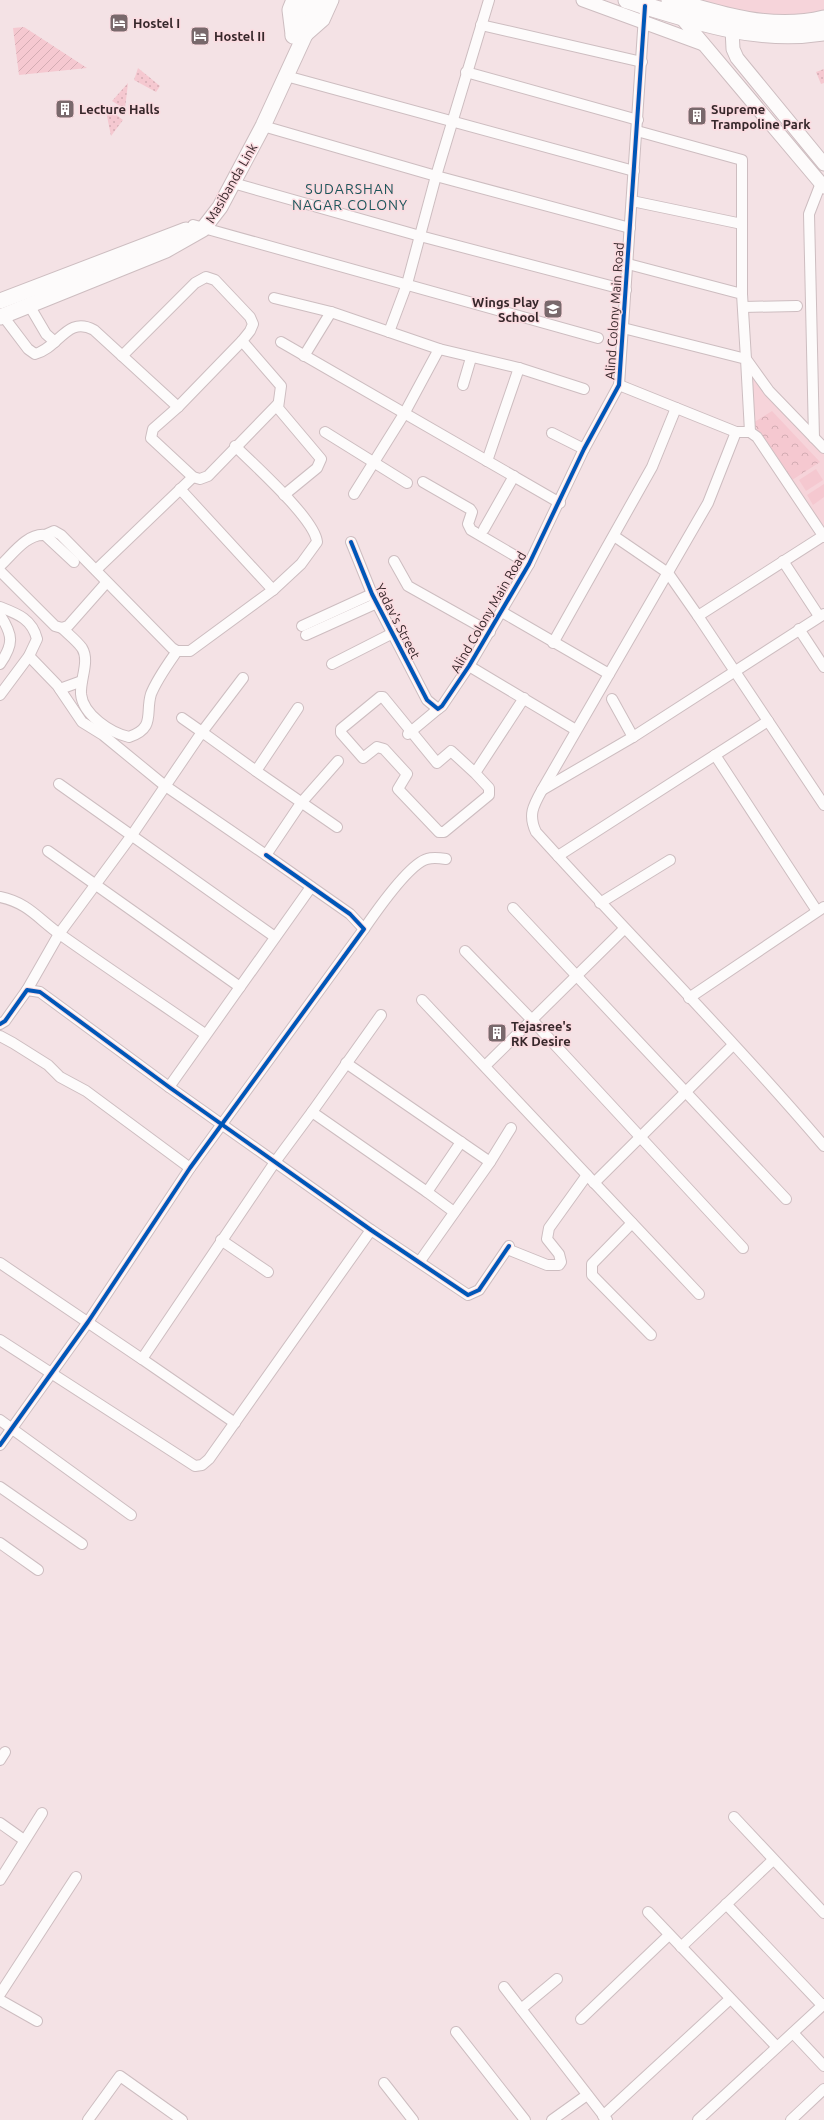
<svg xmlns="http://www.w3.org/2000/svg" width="824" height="2120" font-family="Ubuntu,sans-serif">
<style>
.built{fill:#f6d4da}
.grass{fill:url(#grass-dots)}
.park{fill:url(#park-crowns)}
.garden{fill:url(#garden-furrows)}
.pitch{fill:#f5c8d0}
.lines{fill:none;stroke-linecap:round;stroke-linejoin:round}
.minor-casing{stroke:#cdbdc0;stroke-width:12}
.tertiary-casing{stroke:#cdbdc0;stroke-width:15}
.secondary-casing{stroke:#cdbdc0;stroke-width:17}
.primary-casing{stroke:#cdbdc0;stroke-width:19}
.minor{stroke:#fdfbfb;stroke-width:10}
.tertiary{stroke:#fdfbfb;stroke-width:13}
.secondary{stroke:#fdfbfb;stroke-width:15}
.primary{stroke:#fdfbfb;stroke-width:17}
.cycleway-casing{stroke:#fbdbe0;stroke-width:6}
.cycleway{stroke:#0057b8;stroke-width:4}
.labels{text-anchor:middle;stroke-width:3;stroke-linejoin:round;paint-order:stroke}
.poi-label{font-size:13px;font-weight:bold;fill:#37282b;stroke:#fbdbe0;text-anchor:start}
.street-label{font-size:13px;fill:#37282b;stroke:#fbdbe0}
.neighbourhood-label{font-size:14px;letter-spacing:1px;fill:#1b565b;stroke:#fbdbe0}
</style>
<defs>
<pattern id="grass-dots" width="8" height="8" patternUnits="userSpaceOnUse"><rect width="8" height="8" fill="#f5c8d0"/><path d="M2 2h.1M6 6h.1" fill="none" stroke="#d3acb3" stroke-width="1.8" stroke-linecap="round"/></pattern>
<pattern id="park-crowns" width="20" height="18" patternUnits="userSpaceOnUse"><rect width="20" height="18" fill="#f5c8d0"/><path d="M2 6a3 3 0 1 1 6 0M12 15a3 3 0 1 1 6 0" fill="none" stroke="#d3acb3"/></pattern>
<pattern id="garden-furrows" width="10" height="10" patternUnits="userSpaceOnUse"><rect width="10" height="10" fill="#f5c8d0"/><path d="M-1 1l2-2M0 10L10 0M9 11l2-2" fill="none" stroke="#d3acb3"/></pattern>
</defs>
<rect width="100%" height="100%" fill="#f4e2e5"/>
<g class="built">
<path d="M693,0H824V14L759,17Z"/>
<path d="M746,359L824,448V537L750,432Z"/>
</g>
<g class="grass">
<path d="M138,68L160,86L156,92L134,80Z"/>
<path d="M824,69V83L821,84L816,72Z"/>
<path d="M128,83L125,109L112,101Z"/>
<path d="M105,106L123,120L111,136Z"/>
</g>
<path class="park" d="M772,411L820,462L792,480L753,423Z"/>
<path class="garden" d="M24,27L87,68L19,75L13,28Z"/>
<g class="pitch">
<path d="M816,469L823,480L806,491L799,480Z"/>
<path d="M824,484V497L813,505L807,495Z"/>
</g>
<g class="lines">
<g class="minor-casing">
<g id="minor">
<path d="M481,25L642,62"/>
<path d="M466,72L638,120"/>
<path d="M286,76L634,171"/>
<path d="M263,126L436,176L630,228"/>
<path d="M637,131L742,160V294"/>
<path d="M233,183L420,236L626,290"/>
<path d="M632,201L742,224"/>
<path d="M193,225L598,338"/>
<path d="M628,264L742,294L746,359L769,391L824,448"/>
<path d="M274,298L331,312L439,349L519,368L584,389"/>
<path d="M29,305L46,334L55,342"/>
<path d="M743,307L797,306"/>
<path d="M3,316L28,349L35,354C59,348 67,315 94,330L178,407L153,429L151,438L193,477L200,479L208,476L278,404"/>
<path d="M623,328L746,359L750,432"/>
<path d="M389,332L407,284L436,176L489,0"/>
<path d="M281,342L560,503"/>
<path d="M122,356L195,283L206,277L215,280L250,317L253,324L250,331L242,341L281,386L278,408L321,459L317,468L284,495"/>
<path d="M304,356L331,312"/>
<path d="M463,385L471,358"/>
<path d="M619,385L736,432H750L757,437L824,537"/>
<path d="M178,407L242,341"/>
<path d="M325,432L407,483"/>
<path d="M736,432L708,503L542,790C533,806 528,815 536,832C631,937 732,1038 824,1146"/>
<path d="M552,433L584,449"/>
<path d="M814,438L809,214L821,183"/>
<path d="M487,461L519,368"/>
<path d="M423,482L470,509L472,512L468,524L471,530L529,564"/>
<path d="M180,489L273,590"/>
<path d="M354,494L404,414L439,349"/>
<path d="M484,529L514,476"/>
<path d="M45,535L54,531L61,535L172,648L177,651H190L273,590L301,564L317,542C315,519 253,464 235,446"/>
<path d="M614,536L668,573L698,616"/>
<path d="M823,536L698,616L824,805"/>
<path d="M351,542L372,594L427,700L438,709L442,706L469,666L529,564L584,449L619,385L644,16"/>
<path d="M394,561L408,586L490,632"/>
<path d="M783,561L819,616"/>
<path d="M0,566C12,555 27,533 45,535L74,562"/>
<path d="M96,570L193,477"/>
<path d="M0,571L55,626L62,628L68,626L106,583"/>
<path d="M0,607C18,614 32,619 37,639L29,656L0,695"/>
<path d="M502,612L609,674"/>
<path d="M0,615C13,635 14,644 0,664"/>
<path d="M302,626L372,594"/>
<path d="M62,628C68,634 77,641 82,648C90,661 80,679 81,694C83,715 111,733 129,737C156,728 145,713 151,694C157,679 168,664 177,651"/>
<path d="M799,629L824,667"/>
<path d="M306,635L377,603"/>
<path d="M553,643L652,467L676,408"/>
<path d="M29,656L57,685L82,722L103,735L164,785L266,855L301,803L338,761"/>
<path d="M332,664L393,633"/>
<path d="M469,666L576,730"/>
<path d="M60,689L82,681"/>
<path d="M612,699L633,737"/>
<path d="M182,718L202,732L243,678"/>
<path d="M408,734L438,709"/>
<path d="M715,755L817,911"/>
<path d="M256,771L337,827"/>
<path d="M475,773L451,751L437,763L383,697H380L341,729V733L363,758L377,747L384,749L407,774L398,789L439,832H444L489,795V788L475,773L524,698"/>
<path d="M59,784L275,937"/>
<path d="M542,790L633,737L824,614"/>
<path d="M48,851L240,987"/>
<path d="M558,856L768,721"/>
<path d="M0,897C29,903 39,920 61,935C109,969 157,1001 205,1034"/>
<path d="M600,903L670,860"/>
<path d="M513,908L786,1199"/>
<path d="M364,929C375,913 409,864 427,859C433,857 440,858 446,859"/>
<path d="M465,951L532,1020L743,1248"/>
<path d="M27,990L59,934L132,835L202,732L256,771L298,708"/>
<path d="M689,998L824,907"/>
<path d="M422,1000L699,1294"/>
<path d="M0,1024L5,1021L27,990L40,992L169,1087L371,1230L468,1295L479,1290L509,1246"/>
<path d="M0,1036L13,1043L48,1065L60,1077L86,1091L190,1168"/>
<path d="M346,1063L490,1162"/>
<path d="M485,1066L624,929"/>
<path d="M169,1087L311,887"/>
<path d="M312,1112L427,1192L461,1142"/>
<path d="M594,1183L733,1045"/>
<path d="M427,1192L454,1212"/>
<path d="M632,1223L592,1264V1275L651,1335"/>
<path d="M221,1240L268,1272"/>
<path d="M507,1249L547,1265H559L561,1262L559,1254L547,1239L549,1228L587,1175"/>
<path d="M420,1261L490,1162L511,1128"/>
<path d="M0,1263L142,1359L275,1162L312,1112L381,1015"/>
<path d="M0,1340L195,1466L202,1465L209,1459L371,1230"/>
<path d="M142,1359L235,1423"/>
<path d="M0,1420L131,1515"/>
<path d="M0,1445L88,1322L190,1168L364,929L350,914L266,855"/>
<path d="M0,1487L82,1544"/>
<path d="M0,1543L38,1570"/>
<path d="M0,1760L5,1752"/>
<path d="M734,1817L824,1913"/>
<path d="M0,1823L24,1840"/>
<path d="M0,1880L42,1813"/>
<path d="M726,1904L822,2005"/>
<path d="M648,1912L777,2047"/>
<path d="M681,1947L773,1860"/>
<path d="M504,1987L607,2120"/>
<path d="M0,1994L76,1877"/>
<path d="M0,2000L37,2021"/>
<path d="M521,2009L557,1979"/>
<path d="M581,2019L669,1935"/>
<path d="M456,2032L525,2120"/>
<path d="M793,2033L824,2066"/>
<path d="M384,2083L413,2120"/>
<path d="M603,2116L730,1999"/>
<path d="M88,2120L120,2076L182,2120"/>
<path d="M552,2120L587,2095"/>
<path d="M698,2120L824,2004"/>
<path d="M791,2120L824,2089"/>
</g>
</g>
<g class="tertiary-casing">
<g id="tertiary">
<path d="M583,0L703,44"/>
<path d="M680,16L824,187"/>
<path d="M732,29L733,49L737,58L824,164"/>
<path d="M306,35L323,20L332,0"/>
</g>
</g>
<g class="secondary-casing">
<g id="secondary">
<path d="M293,36L308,0"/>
<path d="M0,301L186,230"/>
<path d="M0,317L166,250L203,229L220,207L263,126L321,0"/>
</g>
</g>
<g class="primary-casing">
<g id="primary">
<path d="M627,0C691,20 756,43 824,32"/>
<path d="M670,0C719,15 772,32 824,19"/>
<path d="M294,34L291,10L295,0"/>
</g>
</g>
<use href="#minor" class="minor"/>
<use href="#tertiary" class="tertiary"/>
<use href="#secondary" class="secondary"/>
<use href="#primary" class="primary"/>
<g class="cycleway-casing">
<g id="cycleway">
<path d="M351,542L372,594L427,700L438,709L442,706L469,666L529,564L584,449L619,385L645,6"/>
<path d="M0,1024L5,1021L27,990L40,992L169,1087L371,1230L468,1295L479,1290L509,1246"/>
<path d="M0,1445L88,1322L190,1168L364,929L350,914L266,855"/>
</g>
</g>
<use href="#cycleway" class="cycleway"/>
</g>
<defs>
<g id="hotel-square" transform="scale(1)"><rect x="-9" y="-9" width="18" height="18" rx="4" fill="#79696c" stroke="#fbdbe0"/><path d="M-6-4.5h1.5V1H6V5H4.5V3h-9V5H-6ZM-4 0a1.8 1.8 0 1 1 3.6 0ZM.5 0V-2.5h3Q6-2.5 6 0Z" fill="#fff"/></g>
<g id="building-square" transform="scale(1)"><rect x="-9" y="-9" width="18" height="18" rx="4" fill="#79696c" stroke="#fbdbe0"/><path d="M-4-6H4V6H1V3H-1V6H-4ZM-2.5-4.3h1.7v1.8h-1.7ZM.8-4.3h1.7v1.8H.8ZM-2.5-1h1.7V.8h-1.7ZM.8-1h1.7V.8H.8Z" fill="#fff"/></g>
<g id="university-square" transform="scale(1)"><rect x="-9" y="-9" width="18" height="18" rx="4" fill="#79696c" stroke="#fbdbe0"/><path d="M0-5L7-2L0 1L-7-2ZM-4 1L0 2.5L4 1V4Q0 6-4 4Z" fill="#fff"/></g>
</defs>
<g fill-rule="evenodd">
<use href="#hotel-square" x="119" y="23"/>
<use href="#hotel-square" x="200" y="36"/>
<use href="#building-square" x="65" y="109"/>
<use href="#building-square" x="697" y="116"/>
<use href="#university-square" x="553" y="309"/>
<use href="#building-square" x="497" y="1033"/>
</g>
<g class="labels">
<g class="poi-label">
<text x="133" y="28">Hostel I</text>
<text x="214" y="41">Hostel II</text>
<text x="79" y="114">Lecture Halls</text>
<text x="711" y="114">Supreme<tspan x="711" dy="15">Trampoline Park</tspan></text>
<text x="539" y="307" text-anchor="end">Wings Play<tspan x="539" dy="15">School</tspan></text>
<text x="511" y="1031">Tejasree's<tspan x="511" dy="15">RK Desire</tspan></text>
</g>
<g class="street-label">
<text transform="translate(231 183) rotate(-60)" y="5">Masibanda Link</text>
<text transform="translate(614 311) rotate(-86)" y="5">Alind Colony Main Road</text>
<text transform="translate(488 612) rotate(-60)" y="5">Alind Colony Main Road</text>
<text transform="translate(398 621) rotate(63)" y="5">Yadav's Street</text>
</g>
<g class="neighbourhood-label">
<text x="350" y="194">SUDARSHAN<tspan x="350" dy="16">NAGAR COLONY</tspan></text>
</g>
</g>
</svg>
